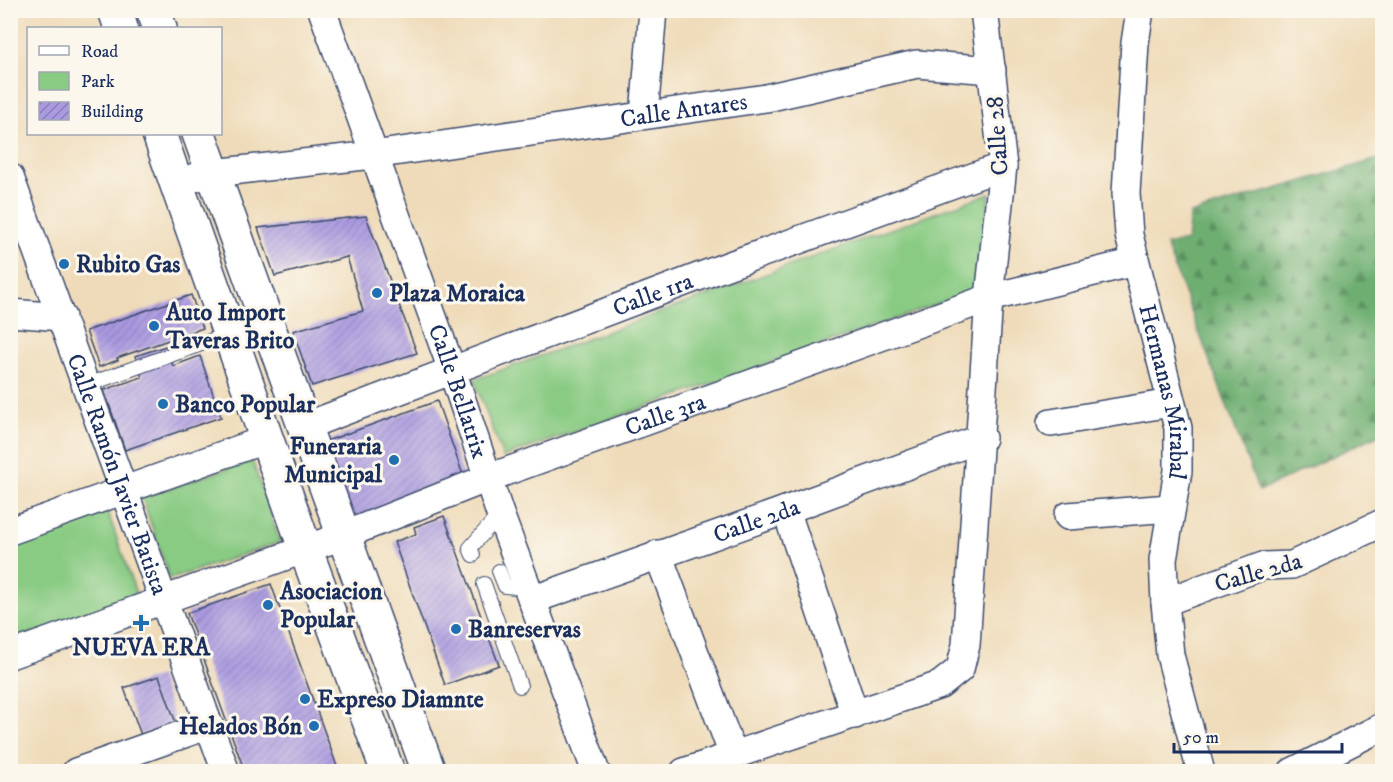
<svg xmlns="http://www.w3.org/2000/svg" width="1393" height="782" font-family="'IM FELL DW Pica',serif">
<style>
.green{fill:#89cb83;stroke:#527d70;stroke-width:1.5}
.forest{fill:url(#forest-firs);stroke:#446f68;stroke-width:1.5}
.building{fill:url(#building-hatch)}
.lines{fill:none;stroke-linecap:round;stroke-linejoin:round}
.service-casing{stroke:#3b496c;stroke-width:16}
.minor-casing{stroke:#3b496c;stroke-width:30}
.primary-casing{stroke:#3b496c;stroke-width:36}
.service{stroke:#fff;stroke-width:14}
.minor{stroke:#fff;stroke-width:27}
.primary{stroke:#fff;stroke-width:33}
.poi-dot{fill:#1f6fb2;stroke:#fbf7ec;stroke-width:2}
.labels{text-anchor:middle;stroke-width:6;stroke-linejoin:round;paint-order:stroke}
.street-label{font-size:24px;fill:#1b2f5e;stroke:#fbf7ec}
.poi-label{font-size:24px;font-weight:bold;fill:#1b2f5e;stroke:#fbf7ec;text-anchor:start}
</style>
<defs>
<pattern id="forest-firs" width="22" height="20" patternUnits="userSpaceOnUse" patternTransform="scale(1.5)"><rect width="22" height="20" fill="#6eaf71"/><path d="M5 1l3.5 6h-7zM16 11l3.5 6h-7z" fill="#5a8f60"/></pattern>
<pattern id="building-hatch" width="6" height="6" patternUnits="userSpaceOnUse" patternTransform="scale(1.5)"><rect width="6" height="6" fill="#aa9ae1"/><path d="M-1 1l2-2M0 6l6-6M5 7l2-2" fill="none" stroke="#8a7eba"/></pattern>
</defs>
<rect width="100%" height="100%" fill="#fbf7ec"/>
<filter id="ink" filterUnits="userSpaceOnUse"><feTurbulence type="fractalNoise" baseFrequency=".0167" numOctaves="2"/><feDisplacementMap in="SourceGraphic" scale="12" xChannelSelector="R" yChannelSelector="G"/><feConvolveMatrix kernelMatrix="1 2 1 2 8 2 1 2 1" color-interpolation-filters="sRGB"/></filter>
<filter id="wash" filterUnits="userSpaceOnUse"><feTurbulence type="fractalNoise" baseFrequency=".008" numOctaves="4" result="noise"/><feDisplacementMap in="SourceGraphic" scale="24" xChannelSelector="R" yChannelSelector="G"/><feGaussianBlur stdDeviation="1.35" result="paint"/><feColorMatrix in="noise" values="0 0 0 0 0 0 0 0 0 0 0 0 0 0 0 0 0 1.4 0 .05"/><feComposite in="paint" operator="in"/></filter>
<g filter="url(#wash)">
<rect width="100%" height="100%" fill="#efdbb9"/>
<g class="green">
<path d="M990,193L978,290L503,457L474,380Z"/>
<path d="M252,460L280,542L170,579L142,498Z"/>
<path d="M106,507L139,602L11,647V542Z"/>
</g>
<path class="forest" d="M1382,158V433L1259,491L1166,245L1187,241L1190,214Z"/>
<g id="blocks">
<g class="building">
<path d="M366,216L417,353L312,386L293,331L363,311L347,257L275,276L258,228Z"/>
<path d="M191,295L203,328L117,358L118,360L99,367L86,331Z"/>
<path d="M166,346L173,366L200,356L221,417L125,450L104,390L142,377L135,356Z"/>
<path d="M437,401L464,478L353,523L324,442Z"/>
<path d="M444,516L499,665L445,685L394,542L416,534L414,527Z"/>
<path d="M271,584L339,772H245L187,613Z"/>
<path d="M159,676L176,723L141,735L124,688Z"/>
<path d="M11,750L18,772H10Z"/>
</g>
</g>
</g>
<g filter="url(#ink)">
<use href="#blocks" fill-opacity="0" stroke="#3b496c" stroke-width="1.5"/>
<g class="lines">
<g class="service-casing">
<g id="service">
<path d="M87,385L229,334"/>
<path d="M473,555L470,548L500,514"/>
<path d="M499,571L505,586L528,588"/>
<path d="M484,584L520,686"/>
</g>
</g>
<g class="minor-casing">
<g id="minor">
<path id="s1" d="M322,10L452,370L500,514L596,772"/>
<path id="s2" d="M1140,10L1135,43L1126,193L1129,235L1178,428V471L1163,560L1165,602L1170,655L1201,772"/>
<path d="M644,115L653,10"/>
<path id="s3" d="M10,177L226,772"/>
<path id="s4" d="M176,182L214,173L373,155L766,98L917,64L992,70"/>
<path d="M10,313L62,317"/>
<path d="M1051,423L1171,403"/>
<path id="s5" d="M303,427L727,266L1003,166"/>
<path d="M786,510L855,715"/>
<path d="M1068,516L1170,508"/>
<path d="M10,531L267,439"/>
<path d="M658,554L733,755"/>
<path id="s6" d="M532,600L786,510L982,438"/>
<path d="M1165,602L1263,566L1292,565L1382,523"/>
<path id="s7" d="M10,655L342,536L488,478L989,298L1135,262"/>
<path d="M76,772L209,725"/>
<path d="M684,772L940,685L960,669L966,645L989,298L1003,166L984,10"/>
<path d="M1292,772L1382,727"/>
</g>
</g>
<g class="primary-casing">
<g id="primary">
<path d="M115,10L121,28"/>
<path d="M153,10L160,28"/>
<path d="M159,134L305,548L388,772"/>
<path d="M199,134L429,772"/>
</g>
</g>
<use href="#service" class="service"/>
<use href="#minor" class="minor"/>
<use href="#primary" class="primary"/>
</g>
</g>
<g class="poi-dot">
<circle cx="64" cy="264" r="6"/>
<circle cx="377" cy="293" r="6"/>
<circle cx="154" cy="326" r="6"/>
<circle cx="163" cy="404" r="6"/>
<circle cx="394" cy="460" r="6"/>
<circle cx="268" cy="605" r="6"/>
<path d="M138 614h6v6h6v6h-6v6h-6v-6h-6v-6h6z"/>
<circle cx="456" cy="629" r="6"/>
<circle cx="305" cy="699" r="6"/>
<circle cx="314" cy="726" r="6"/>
</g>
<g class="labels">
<g class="street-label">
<text dy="8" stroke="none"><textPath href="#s4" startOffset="513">Calle Antares</textPath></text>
<text transform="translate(997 136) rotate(-94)" y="8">Calle 28</text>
<text dy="8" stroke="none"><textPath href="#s5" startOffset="374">Calle 1ra</textPath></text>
<text dy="8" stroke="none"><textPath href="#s1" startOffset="405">Calle Bellatrix</textPath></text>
<text dy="8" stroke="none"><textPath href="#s2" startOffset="387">Hermanas Mirabal</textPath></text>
<text dy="8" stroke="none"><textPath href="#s7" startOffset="698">Calle 3ra</textPath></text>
<text dy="8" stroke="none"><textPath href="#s3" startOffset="316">Calle Ramón Javier Batista</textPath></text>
<text dy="8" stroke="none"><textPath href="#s6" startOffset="238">Calle 2da</textPath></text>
<text transform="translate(1258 572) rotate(-16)" y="8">Calle 2da</text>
</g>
<g class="poi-label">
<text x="76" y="272">Rubito Gas</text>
<text x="389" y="301">Plaza Moraica</text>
<text x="166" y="320">Auto Import<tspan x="166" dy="28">Taveras Brito</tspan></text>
<text x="175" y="412">Banco Popular</text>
<text x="382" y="454" text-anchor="end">Funeraria<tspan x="382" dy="28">Municipal</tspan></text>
<text x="280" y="599">Asociacion<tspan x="280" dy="28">Popular</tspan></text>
<text x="468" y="637">Banreservas</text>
<text x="141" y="655" text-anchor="middle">NUEVA ERA</text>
<text x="317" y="707">Expreso Diamnte</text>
<text x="302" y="734" text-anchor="end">Helados Bón</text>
</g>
</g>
<rect width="1393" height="782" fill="none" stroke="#fbf7ec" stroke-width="36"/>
<rect x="27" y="27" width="195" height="108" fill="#fbf7ec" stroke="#a1a7b3" stroke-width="1.5"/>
<rect x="39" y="46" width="30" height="9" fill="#ffffff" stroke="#a1a7b3" stroke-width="1.5"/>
<text x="81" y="57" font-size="18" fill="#1b2f5e">Road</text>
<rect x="39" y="72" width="30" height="18" fill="#89cb83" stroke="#a1a7b3" stroke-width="1.5"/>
<text x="81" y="87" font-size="18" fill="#1b2f5e">Park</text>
<rect x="39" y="102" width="30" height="18" fill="url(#building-hatch)" stroke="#a1a7b3" stroke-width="1.5"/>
<text x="81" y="117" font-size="18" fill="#1b2f5e">Building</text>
<path d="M1174 743v9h168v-9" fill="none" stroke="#1b2f5e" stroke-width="3"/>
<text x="1183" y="743" font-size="18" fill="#1b2f5e" stroke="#fbf7ec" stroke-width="4.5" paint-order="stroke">50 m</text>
</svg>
